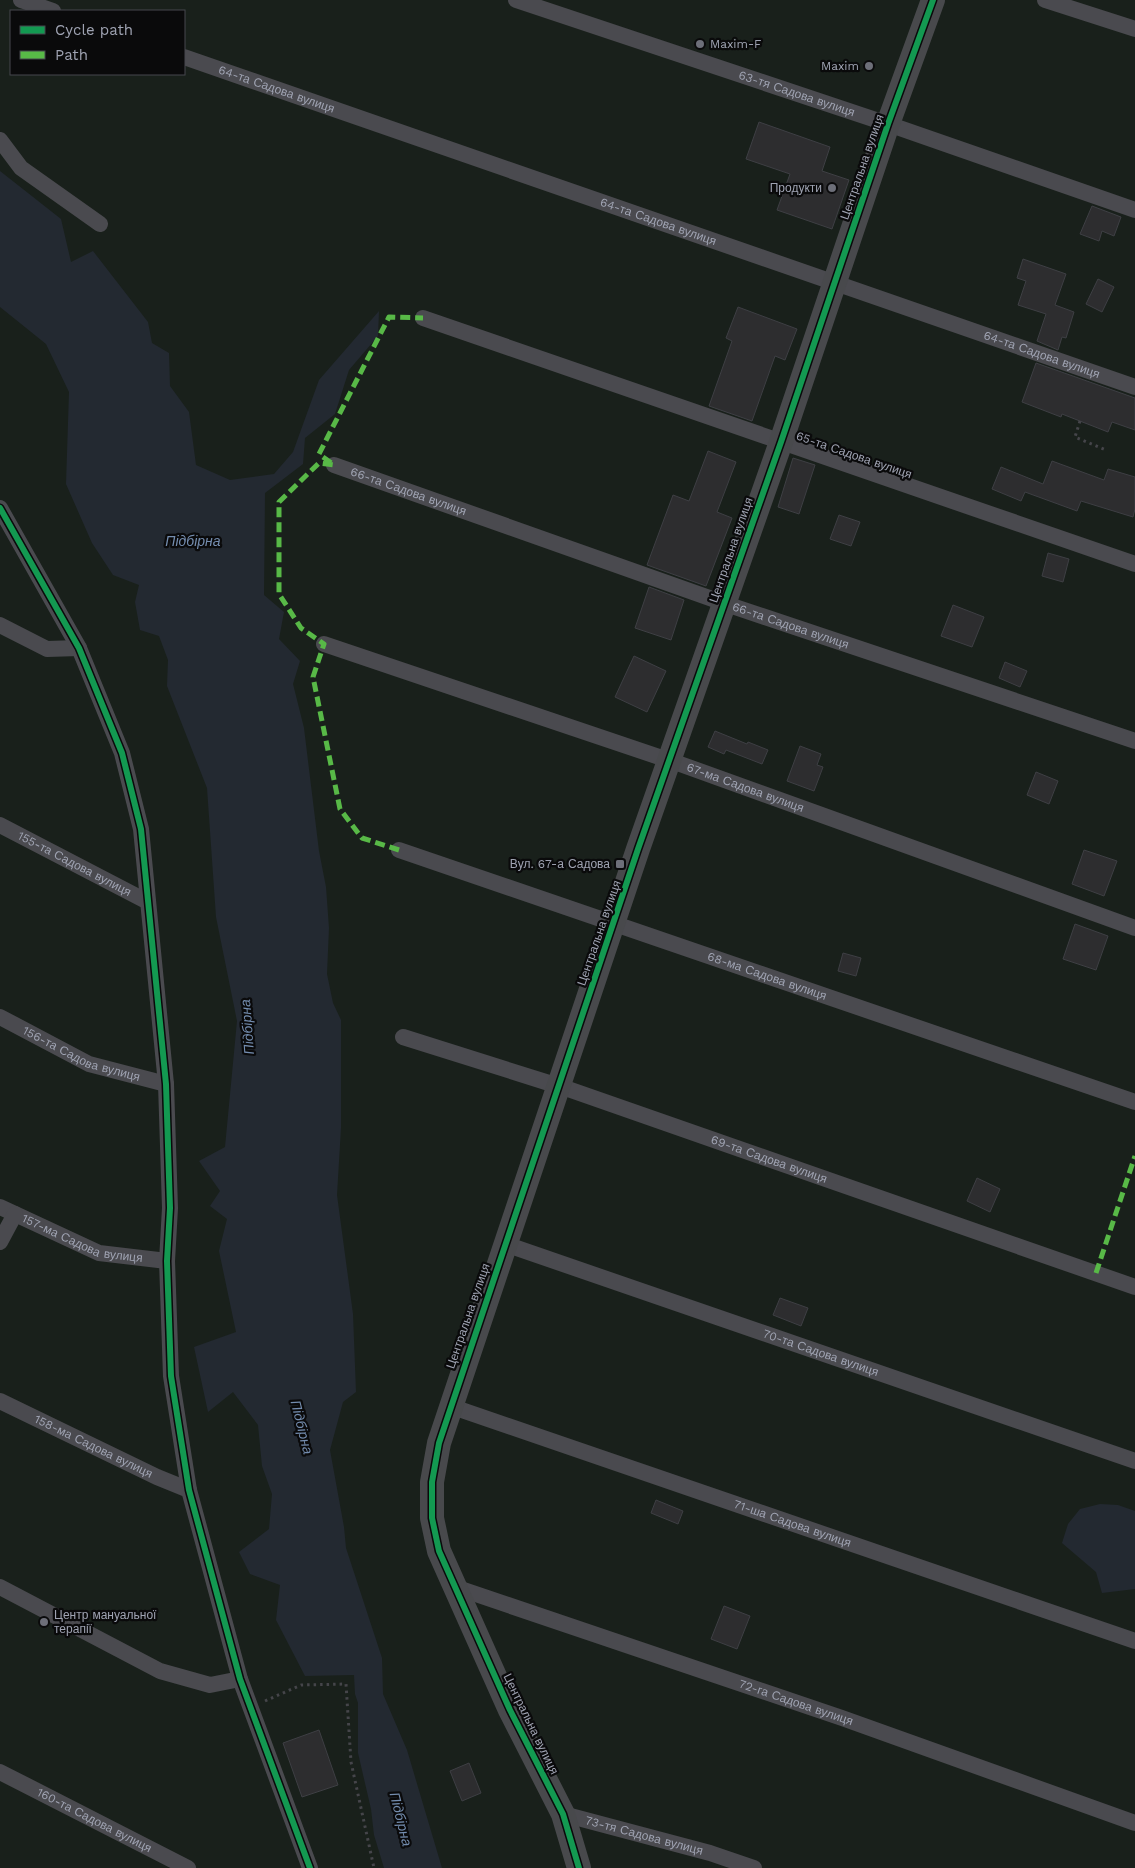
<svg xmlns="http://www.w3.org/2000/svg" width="1135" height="1868" font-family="'Work Sans',sans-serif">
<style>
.green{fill:#19201b;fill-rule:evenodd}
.water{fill:#232931}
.building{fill:#2d2d2f;stroke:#3e3f44}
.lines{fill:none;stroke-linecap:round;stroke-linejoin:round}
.path{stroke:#45454a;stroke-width:3;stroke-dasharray:2.5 4;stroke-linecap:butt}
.street{stroke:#4a4a4f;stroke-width:16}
.secondary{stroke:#48494c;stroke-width:24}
.quiet{stroke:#58b947;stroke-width:5;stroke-dasharray:10 5;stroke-linecap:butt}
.cycleway-casing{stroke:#0a0a0b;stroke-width:9}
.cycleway{stroke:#139951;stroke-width:6}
.poi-dot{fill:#6d6f79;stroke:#0a0a0b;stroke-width:2}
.labels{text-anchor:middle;stroke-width:4.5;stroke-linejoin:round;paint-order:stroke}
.poi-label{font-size:12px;fill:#9fa3b2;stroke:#0a0a0b;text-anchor:end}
.street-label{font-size:12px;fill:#9fa3b2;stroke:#0a0a0b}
.water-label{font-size:14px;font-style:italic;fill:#748daf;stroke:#0a0a0b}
</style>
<rect width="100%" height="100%" fill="#0f0f10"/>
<path class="green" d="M0,0H1135V1868H0ZM11,11H184V74H11Z"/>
<g class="water">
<path d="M0,171L61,219L71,262L93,251L148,322L152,343L169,353L170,386L189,412L196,465L230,480L274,474L293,452L319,380L379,311L378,336L349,370L335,414L305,438L303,464L265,493L264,595L284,612L279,639L300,661L293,684L304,728L319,851L326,887L329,928L327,974L333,1003L341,1020V1128L337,1195L353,1314L356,1392L343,1402L330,1450L344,1527L346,1548L382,1658L383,1694L407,1750L442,1868H384L374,1835L371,1809L358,1753V1703L355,1694L354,1675L305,1676L276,1620L280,1585L250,1574L239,1552L269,1529L272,1494L262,1466L258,1425L233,1392L208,1412L194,1347L236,1332L219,1251L227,1219L210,1206L220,1191L199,1161L225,1147L237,1021L216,917L207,788L167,686L168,660L159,636L140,630L135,602L139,585L113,575L92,543L66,484L69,392L46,344L0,307Z"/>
<path d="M1100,1504L1118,1505L1135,1511V1589L1102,1593L1096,1572L1062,1543L1068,1524L1080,1509Z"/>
</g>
<g class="building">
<path d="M759,122L830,147L822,171L849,180L832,229L777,210L790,174L746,159Z"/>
<path d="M1092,206L1121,217L1114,236L1102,231L1099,241L1080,234Z"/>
<path d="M1023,259L1066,274L1055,305L1074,312L1066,338L1062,337L1058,350L1037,341L1046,314L1018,305L1026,281L1017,278Z"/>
<path d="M1098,279L1114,287L1102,312L1086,304Z"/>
<path d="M738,307L797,329L785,360L775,356L752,421L709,406L732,341L726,338Z"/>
<path d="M1036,363L1135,398V430L1112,422L1108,432L1062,414L1061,417L1022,402Z"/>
<path d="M708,451L736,462L717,512L732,518L706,586L647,565L673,495L689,501Z"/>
<path d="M793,458L815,465L799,514L778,507Z"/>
<path d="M1052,461L1104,480L1108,469L1135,477V509L1133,517L1081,501L1077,511L1025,492L1021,501L992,489L1001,467L1043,484Z"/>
<path d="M839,515L860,522L851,546L830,539Z"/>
<path d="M1048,553L1069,559L1063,582L1042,576Z"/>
<path d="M649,587L684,600L671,640L635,628Z"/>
<path d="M953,605L984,617L972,647L941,636Z"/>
<path d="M634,656L666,671L647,712L615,697Z"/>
<path d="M1005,662L1027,671L1020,687L999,678Z"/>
<path d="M715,731L747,744L748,742L768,750L762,764L726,750L724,754L708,747Z"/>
<path d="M800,746L821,754L817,765L823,767L814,791L787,781Z"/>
<path d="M1036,772L1058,781L1049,804L1027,795Z"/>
<path d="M1084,850L1117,861L1104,896L1072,884Z"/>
<path d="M1075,924L1108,936L1096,970L1063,959Z"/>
<path d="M843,953L861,958L856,976L838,971Z"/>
<path d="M977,1178L1000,1189L990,1212L967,1201Z"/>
<path d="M780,1298L808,1308L801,1326L773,1315Z"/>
<path d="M656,1500L683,1511L678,1524L651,1513Z"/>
<path d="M724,1606L750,1616L737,1649L711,1639Z"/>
<path d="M319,1730L338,1785L302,1797L283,1743Z"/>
<path d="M469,1763L481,1793L462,1801L450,1771Z"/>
</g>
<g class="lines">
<g class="path">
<path d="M1080,421L1075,437L1106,450"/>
<path d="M265,1701L301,1685L346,1684L351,1762L374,1868"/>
</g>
<g class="street">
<path d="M21,0L53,11"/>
<path id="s1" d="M516,0L888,124L1135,210"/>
<path d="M1045,0L1135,29"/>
<path id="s2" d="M184,57L1135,387"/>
<path d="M0,140L21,168L100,224"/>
<path d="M423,318L1135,564"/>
<path id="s3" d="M334,465L735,607L1135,741"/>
<path d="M0,508L79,648L122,753L141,829L166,1084L170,1208L167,1261L171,1376L189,1490L240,1679L310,1868"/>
<path d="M0,625L47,649L79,648"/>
<path id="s4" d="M324,644L680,764L1135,928"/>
<path id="s5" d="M0,825L148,902"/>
<path id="s6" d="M399,850L1135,1102"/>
<path id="s7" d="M0,1017L89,1064L166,1084"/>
<path id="s8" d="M403,1037L568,1089L1135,1287"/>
<path id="s9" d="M0,1207L99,1253L167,1261"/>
<path d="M0,1242L15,1214"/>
<path id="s10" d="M505,1244L1135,1461"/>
<path id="s11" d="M0,1401L157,1477L189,1490"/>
<path id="s12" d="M450,1406L1135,1641"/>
<path d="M0,1587L160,1671L210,1685L240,1679"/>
<path id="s13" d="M455,1587L842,1718L1135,1823"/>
<path id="s14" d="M0,1772L188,1868"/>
<path id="s15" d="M563,1814L710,1853L754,1868"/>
</g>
<path class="secondary" d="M579,1868L563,1814L510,1710L439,1551L432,1518V1482L439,1443L638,849L781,442L888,124L933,0"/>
<g class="quiet">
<path d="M399,850L362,838L340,809L313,677L324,644L301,628L279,594V502L319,463L334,465L319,454L389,317L423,318"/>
<path d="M1096,1273L1135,1156"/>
</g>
<g class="cycleway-casing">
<g id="cycleway">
<path d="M0,508L79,648L122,753L141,829L166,1084L170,1208L167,1261L171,1376L189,1490L240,1679L310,1868"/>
<path d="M579,1868L563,1814L510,1710L439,1551L432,1518V1482L439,1443L638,849L781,442L888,124L933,0"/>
</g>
</g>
<use href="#cycleway" class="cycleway"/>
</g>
<g class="poi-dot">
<circle cx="700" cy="44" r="5"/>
<circle cx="869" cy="66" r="5"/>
<circle cx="832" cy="188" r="5"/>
<rect x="615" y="859" width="10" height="10" rx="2.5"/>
<circle cx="44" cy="1622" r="5"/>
</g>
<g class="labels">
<g class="poi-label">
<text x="710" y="48" text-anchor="start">Maxim-F</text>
<text x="859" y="70">Maxim</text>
<text x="822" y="192">Продукти</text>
<text x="610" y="868">Вул. 67-а Садова</text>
<text x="54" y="1619" text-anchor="start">Центр мануальної<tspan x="54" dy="14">терапії</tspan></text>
</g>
<g class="street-label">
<text dy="4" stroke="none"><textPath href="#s2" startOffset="98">64-та Садова вулиця</textPath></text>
<text dy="4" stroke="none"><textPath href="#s1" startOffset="296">63-тя Садова вулиця</textPath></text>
<text transform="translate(862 167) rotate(-71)" y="4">Центральна вулиця</text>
<text dy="4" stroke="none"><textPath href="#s2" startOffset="502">64-та Садова вулиця</textPath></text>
<text dy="4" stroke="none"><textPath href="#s2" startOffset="908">64-та Садова вулиця</textPath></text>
<text transform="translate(854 455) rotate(19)" y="4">65-та Садова вулиця</text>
<text dy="4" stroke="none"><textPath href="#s3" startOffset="79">66-та Садова вулиця</textPath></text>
<text transform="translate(731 550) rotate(-71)" y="4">Центральна вулиця</text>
<text dy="4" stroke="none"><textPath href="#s3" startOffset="484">66-та Садова вулиця</textPath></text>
<text dy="4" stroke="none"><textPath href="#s4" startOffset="445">67-ма Садова вулиця</textPath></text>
<text dy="4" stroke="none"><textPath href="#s5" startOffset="84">155-та Садова вулиця</textPath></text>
<text transform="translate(599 933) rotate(-71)" y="4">Центральна вулиця</text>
<text dy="4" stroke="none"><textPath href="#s6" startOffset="389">68-ма Садова вулиця</textPath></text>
<text dy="4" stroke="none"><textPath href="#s7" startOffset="90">156-та Садова вулиця</textPath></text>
<text dy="4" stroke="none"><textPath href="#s8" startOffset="386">69-та Садова вулиця</textPath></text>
<text dy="4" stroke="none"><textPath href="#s9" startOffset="89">157-ма Садова вулиця</textPath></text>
<text transform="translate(468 1316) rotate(-71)" y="4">Центральна вулиця</text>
<text dy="4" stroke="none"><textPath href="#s10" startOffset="334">70-та Садова вулиця</textPath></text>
<text dy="4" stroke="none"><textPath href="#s11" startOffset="104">158-ма Садова вулиця</textPath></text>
<text dy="4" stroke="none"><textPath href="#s12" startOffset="362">71-ша Садова вулиця</textPath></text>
<text dy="4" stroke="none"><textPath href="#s13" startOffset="360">72-га Садова вулиця</textPath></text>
<text transform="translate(531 1724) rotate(64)" y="4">Центральна вулиця</text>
<text dy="4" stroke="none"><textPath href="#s14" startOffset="106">160-та Садова вулиця</textPath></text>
<text dy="4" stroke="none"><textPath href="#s15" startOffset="84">73-тя Садова вулиця</textPath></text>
</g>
<g class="water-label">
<text x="193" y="546">Підбірна</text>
<text transform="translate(247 1027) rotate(-94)" y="5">Підбірна</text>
<text transform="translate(302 1427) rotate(76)" y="5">Підбірна</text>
<text transform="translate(401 1819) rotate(76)" y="5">Підбірна</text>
</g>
</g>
<rect x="10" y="10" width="175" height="65" fill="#0a0a0b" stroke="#46474e"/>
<rect x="20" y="26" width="25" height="8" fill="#139951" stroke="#46474e"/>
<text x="55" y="35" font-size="15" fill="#9fa3b2">Cycle path</text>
<rect x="20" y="51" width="25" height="8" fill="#58b947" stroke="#46474e"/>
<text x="55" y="60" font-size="15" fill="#9fa3b2">Path</text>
</svg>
